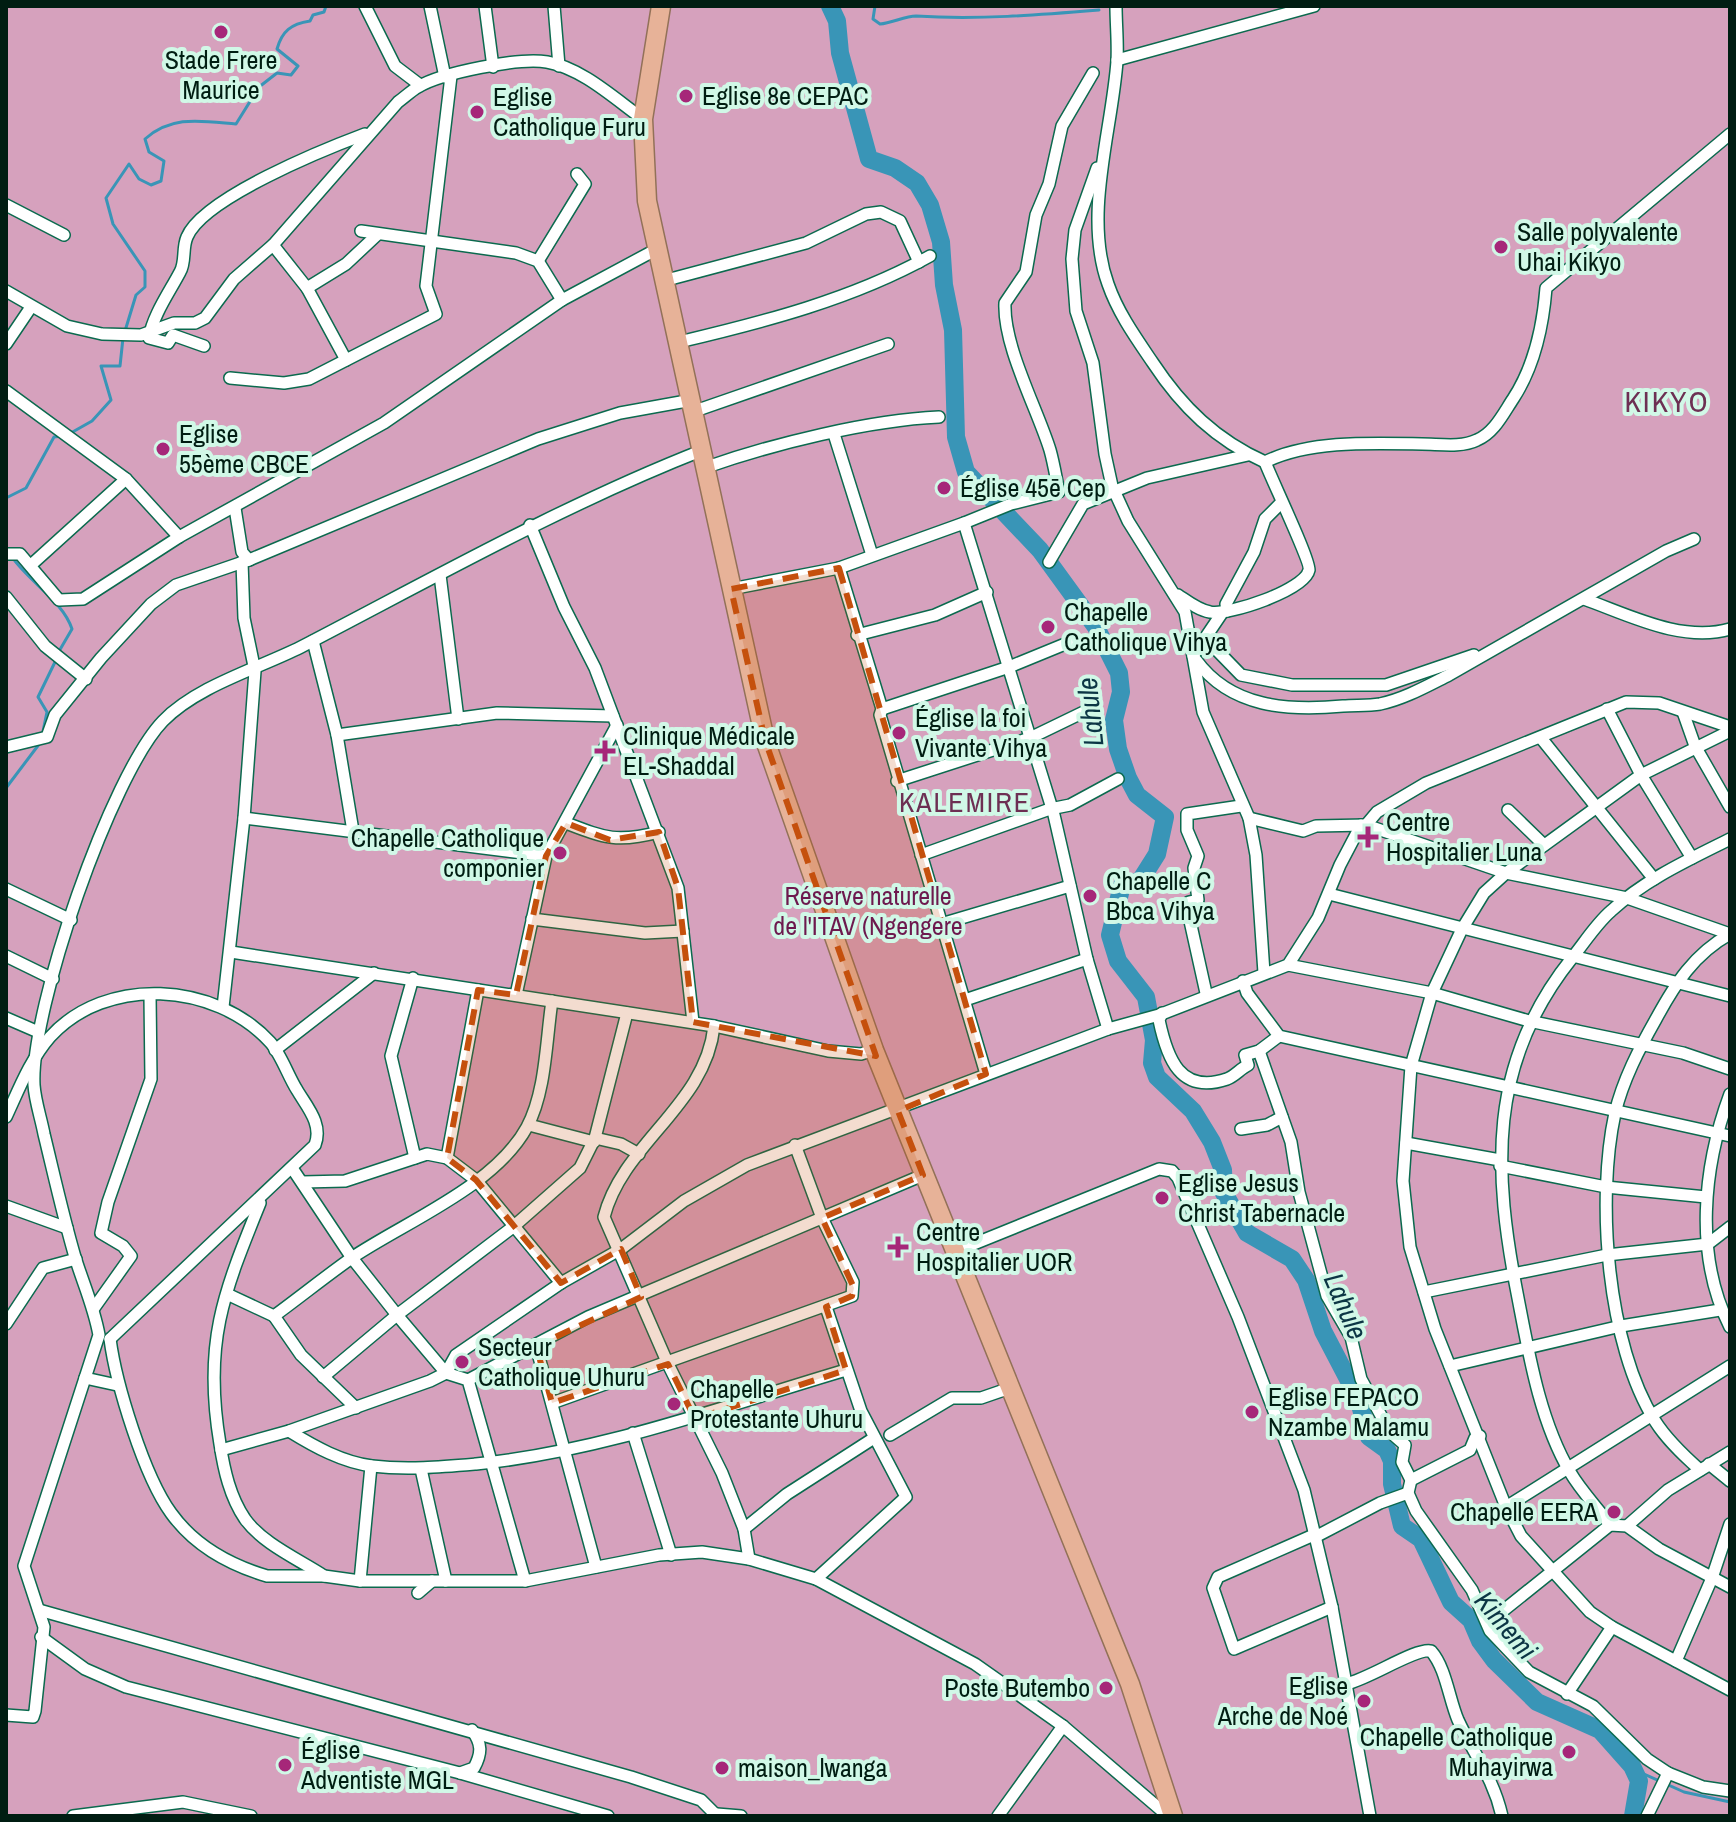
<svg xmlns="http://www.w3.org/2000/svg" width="1736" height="1822" font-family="'Archivo Narrow',sans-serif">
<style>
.green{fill:#d6a1bd}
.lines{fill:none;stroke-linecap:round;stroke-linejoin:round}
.stream{stroke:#3995b7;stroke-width:3}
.river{stroke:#3995b7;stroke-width:18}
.minor-casing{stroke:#0b6a4e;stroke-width:14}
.trunk-casing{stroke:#927158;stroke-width:21}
.minor{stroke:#fff;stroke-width:11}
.trunk{stroke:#e7b298;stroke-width:18}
.marked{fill:#c5500d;fill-opacity:0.2;stroke:#c5500d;stroke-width:6;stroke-dasharray:16 10;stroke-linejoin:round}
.poi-dot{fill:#a62779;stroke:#d1f8e7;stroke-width:3}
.labels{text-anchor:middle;stroke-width:8;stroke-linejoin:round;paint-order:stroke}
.poi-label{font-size:26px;fill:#001d12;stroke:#d1f8e7;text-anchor:start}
.park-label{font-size:26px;fill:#6d194e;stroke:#d1f8e7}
.water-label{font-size:28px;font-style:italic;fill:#0b3544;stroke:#d1f8e7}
.neighbourhood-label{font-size:28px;letter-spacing:2px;fill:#6d2f53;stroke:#d1f8e7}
.quarter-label{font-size:30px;letter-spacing:2px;fill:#6d2f53;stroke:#d1f8e7}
</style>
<rect width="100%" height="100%" fill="#8fe1c0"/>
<rect class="green" x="6" y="6" width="1724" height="1810"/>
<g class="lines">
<g class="stream">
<path d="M847,6H854"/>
<path d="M875,6L873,19L880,24C892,23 905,16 916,16C977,20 1038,15 1099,10"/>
<path d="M125,331L136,295L145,287V271L113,224L106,198L129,164L139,179L151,185L161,181L164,161L149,152L145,139C172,115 201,121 236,124L259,87L277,73L291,75L298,66L277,49C282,31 291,24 310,21L313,15L324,12L326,6"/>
<path d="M69,434L92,421L111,400L101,366H120L123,338"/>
<path d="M6,498L26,488L54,437L62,436"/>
<path d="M12,557C29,582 63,601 72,629L58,653"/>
<path d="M42,736L47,712L38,697L56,660"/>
<path d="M6,788L40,743"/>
<path d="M1635,1770L1684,1792L1730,1802"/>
</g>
<path class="river" d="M830,6L837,21L840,53L869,159L895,168L917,183L930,205L941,242L944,285L953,330L956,437L966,472L1040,550L1096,627L1119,673L1121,692L1114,720L1118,749L1128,778L1137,795L1165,817L1157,854L1140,881L1122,885L1110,935L1118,961L1146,997L1154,1040L1152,1063L1157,1077L1193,1111L1212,1142L1223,1170L1224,1193L1247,1233L1292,1259L1306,1280L1323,1331L1358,1398L1369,1437L1387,1450L1392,1461V1484L1402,1526L1421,1539L1451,1602L1471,1620L1480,1641L1494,1660L1537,1702L1600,1730L1632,1766L1639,1781L1633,1816"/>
<g class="minor-casing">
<g id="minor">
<path d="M365,6L395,66L420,85"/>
<path d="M430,6L445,77"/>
<path d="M485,6L493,67"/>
<path d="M554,6L559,66"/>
<path d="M1116,6C1116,24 1118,43 1117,61C1112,131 1083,215 1108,284C1118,313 1136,338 1153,363C1182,407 1216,440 1265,462C1309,440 1373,443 1422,444C1439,444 1461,448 1477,440C1494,433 1503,414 1513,399C1534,367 1543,326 1546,288L1730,134"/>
<path d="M1117,60L1314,6"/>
<path d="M1097,168L1075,230L1072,259L1076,311L1093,363L1105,454L1112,486L1128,521L1185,612L1203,712L1249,818L1256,855L1264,973"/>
<path d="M6,205L64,235"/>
<path d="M361,231L516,253L538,261L562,300"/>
<path d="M273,245L307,288L346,360"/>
<path d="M538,261L585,184L577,174"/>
<path d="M663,281L806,243L866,214L881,212L900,221L919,262"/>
<path d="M307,288L346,264L378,234"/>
<path d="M6,291L67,326L102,334L141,335L174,323H195L205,318L234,279L273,245L398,102C405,97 411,91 418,87C441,73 520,57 547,62C582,68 615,99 643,119"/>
<path d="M679,342C764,322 853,299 930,256"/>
<path d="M6,344L31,307"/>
<path d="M204,346L173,335L168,343L149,338C153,315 169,293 180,272C186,262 182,248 187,237C203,198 325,149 365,134"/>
<path d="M230,378L284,383L309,379L436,314L426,286L451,76"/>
<path d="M6,391L126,479L179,537"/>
<path d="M695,411L888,344"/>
<path d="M834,434L872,555"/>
<path d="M707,467C773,444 869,420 939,417"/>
<path d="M964,523L1011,504L1059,492C1056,478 1054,464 1050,450C1037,408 1003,346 1005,303L1026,272L1036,215L1049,184L1062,126L1093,73"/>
<path d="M530,525L564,607L595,668L678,888L693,1022"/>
<path d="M6,554H20L59,600L83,599L179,537L384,423L562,300L657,249"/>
<path d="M1049,562L1083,504L1147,478L1248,455"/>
<path d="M31,565L126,479"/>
<path d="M839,568L882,709L880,715L986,1074"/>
<path d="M440,575L458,719"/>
<path d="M731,589L839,568L964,523L1054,815L1087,959L1108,1029"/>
<path d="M1178,595C1187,601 1198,610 1210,612C1228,616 1305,590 1309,570C1311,562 1271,478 1265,462"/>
<path d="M6,597L45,646L86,679"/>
<path d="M1584,599C1629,615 1682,643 1730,629"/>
<path d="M1227,611L1226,604L1254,552L1265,519L1280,504"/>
<path d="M857,635L935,615L987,592"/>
<path d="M1205,638L1241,675L1292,685H1386L1474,655"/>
<path d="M313,641L337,735L353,831"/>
<path d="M1193,656L1222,613"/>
<path d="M1196,660C1231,708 1288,711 1343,706C1355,705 1368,706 1380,704C1404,699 1427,686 1449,675L1666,551L1694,539"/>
<path d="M882,709L1009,667L1070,642"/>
<path d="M1607,709L1641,775L1692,858"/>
<path d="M1683,712L1695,746L1730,807"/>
<path d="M1730,731L1641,775L1506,873L1484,893L1462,929L1432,993L1411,1066L1403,1181L1410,1247L1435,1329L1506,1507L1521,1536L1590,1612L1612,1627L1730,1690"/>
<path d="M337,735L497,713L613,716"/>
<path d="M1541,738L1654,879"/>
<path d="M6,747L47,737L55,715L101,658L151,604L176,585L249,560L538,439L620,413L692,400"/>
<path d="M897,781L1030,738L1092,708"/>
<path d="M1508,810L1544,845"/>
<path d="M244,818L546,856"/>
<path d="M1249,818L1303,831L1316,826L1366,825L1506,873L1627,898L1730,934"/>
<path d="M566,823C605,838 617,843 659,832"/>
<path d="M1366,825L1377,812L1426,783L1626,702L1659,703L1730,727"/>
<path d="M921,855L1050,809L1070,805L1118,779"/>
<path d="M6,889L71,920"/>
<path d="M1329,894L1730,996"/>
<path d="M532,919L645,933L683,931"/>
<path d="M941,924L1070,886"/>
<path d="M231,952L714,1026L828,1051L861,1054L874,1050"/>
<path d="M6,956L53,979"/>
<path d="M1288,965L1432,993L1529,1021L1683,1053L1730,1069"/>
<path d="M413,978L391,1056L415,1158"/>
<path d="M1243,981L1247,993L1279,1036L1730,1136"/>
<path d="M1206,993L1188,912L1189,902L1198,900L1194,868L1198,856L1187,830V814L1241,806"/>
<path d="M516,995L546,856L617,725"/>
<path d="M965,1000L1087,959"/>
<path d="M223,1007L244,818L255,671L244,618L242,562L249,560L242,552L235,508"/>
<path d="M1162,1013L1159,1020C1167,1058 1180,1095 1227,1079C1235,1076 1240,1069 1248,1065L1245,1055L1259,1051L1279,1036"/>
<path d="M6,1018L36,1031"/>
<path d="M714,1026C706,1105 623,1143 604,1217L668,1364L722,1473L744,1529L749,1559"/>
<path d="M275,1050L374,973"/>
<path d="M1259,1051L1291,1142L1299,1192L1327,1296L1351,1337L1361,1379L1390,1432L1405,1445L1402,1462L1411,1480L1408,1493L1416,1511L1472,1590L1490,1631L1529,1672L1593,1706L1647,1759L1668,1773L1703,1787L1730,1791"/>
<path d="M1730,1094C1703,1167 1694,1256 1730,1327"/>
<path d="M6,1117C19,1089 30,1060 50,1037C106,975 215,982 270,1042C281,1054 288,1076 297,1090C307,1107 323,1124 315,1145L110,1339"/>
<path d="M529,1125L594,1142"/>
<path d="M1241,1129L1267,1125L1282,1117"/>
<path d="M595,1138L621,1144L639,1154"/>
<path d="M1406,1143L1500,1160"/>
<path d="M447,1158L478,990"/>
<path d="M1500,1166L1606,1187L1706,1197"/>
<path d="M292,1168L352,1258L397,1315L446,1373L468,1380L525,1581"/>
<path d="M303,1182L345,1181L427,1154L447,1158L476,1180L561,1283"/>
<path d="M260,1203C223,1294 203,1344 220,1444C224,1470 230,1497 245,1519C263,1544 298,1559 324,1576"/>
<path d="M6,1206L67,1228"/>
<path d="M954,1252L1159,1169L1172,1171L1178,1178L1238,1317L1304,1490L1332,1607L1370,1816"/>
<path d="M1424,1292L1607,1255L1708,1244L1730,1227"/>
<path d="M227,1294L274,1316C300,1297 326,1276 353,1257C407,1221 495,1186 527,1127C546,1092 546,1040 552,1001"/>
<path d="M94,1308L131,1256L123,1246L101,1233L108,1202L151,1079L150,995"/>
<path d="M274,1316L301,1355L356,1408"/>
<path d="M6,1324L43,1268L76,1259"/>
<path d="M110,1339C116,1384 144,1476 171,1513C194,1545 230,1565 267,1576H324L360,1581H525L659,1555L702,1552L749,1559L816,1579L975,1664L1063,1726L1168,1816"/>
<path d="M536,1346L596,1567"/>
<path d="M1450,1366L1621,1326L1720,1310"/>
<path d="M323,1377L397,1315L513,1227L580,1168L595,1138L627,1013"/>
<path d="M85,1378L117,1385"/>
<path d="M468,1380L588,1317L923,1175"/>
<path d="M552,1403L852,1296L853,1282L822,1218L795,1145"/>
<path d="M289,1431C315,1447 342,1462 372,1466C407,1470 441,1467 476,1464C604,1451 724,1406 846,1370"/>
<path d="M633,1433L671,1555"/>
<path d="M890,1435L952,1398H981L1010,1388"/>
<path d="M221,1450L289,1431L430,1381L446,1373L456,1355L561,1283L621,1249L684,1201L747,1165L1108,1029L1159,1015L1288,965L1318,918L1340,865L1361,825"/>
<path d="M1709,1464L1730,1481"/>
<path d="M421,1469L446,1581"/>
<path d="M1700,1470C1683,1455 1667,1440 1655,1421C1607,1345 1596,1200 1615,1113C1623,1080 1639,1049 1656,1019C1675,984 1694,954 1730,934"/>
<path d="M1411,1480L1470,1450L1475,1438L1480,1436"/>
<path d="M1506,1507L1730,1366"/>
<path d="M1610,1525C1597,1507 1581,1491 1570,1472C1540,1421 1529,1355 1518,1298C1493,1171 1487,1064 1572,958C1585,942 1596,924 1611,911C1644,880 1690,859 1730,839"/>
<path d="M1627,1526L1668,1490L1730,1452"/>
<path d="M744,1529L787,1494L874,1438"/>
<path d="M1316,1534L1218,1577L1213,1588L1234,1649L1332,1607"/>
<path d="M1317,1536L1380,1503L1408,1493"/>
<path d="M816,1579L906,1497L861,1411L826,1307"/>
<path d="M360,1581L371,1466"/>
<path d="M418,1593L432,1581"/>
<path d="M39,1610L631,1777L701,1800L717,1816"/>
<path d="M1489,1622L1610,1525L1627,1526L1659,1549L1730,1587"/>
<path d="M41,1637L85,1669L126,1687L460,1773L608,1816"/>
<path d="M1676,1661L1712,1578L1730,1524"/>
<path d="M1346,1684C1369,1679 1417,1647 1431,1651C1446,1668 1449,1699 1458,1720C1474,1755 1493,1777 1502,1816"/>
<path d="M1567,1694L1612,1627"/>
<path d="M6,1715L33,1717L35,1711L44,1627L24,1566L99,1335C94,1307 83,1283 75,1257C63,1216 54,1175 44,1134C41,1118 35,1101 34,1085C30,1010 111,775 163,721C197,686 257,669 301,647C434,578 563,505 703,450"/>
<path d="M460,1773L474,1768C482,1753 482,1744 472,1730"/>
<path d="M717,1814L741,1816"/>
<path d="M73,1816L183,1802L251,1816"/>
<path d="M998,1816L1063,1726"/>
<path d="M1647,1816L1668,1773"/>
</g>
</g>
<g class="trunk-casing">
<path id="trunk" d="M661,6L643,119L647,201L765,740L874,1050L1130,1684L1173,1816"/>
</g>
<use href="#minor" class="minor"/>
<use href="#trunk" class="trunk"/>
</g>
<path class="marked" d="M839,568L986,1074L898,1111L923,1175L822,1218L854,1288L852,1296L826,1307L846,1370L695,1419L668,1364L552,1403L536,1346L641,1297L621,1249L561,1283L476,1180L447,1158L478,990L516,995L546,856L566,823L610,840L659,832L678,888L693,1022L876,1056L765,740L731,589Z"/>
<g class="poi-dot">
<circle cx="221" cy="32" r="8"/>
<circle cx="686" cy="96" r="8"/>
<circle cx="477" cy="112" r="8"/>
<circle cx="1501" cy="247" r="8"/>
<circle cx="163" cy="449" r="8"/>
<circle cx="944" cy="488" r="8"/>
<circle cx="1048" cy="627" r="8"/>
<circle cx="899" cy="733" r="8"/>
<path d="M601 739h8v8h8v8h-8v8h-8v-8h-8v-8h8z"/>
<path d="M1364 825h8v8h8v8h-8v8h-8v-8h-8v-8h8z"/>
<circle cx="560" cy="853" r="8"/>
<circle cx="1090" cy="896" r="8"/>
<circle cx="1162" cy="1198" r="8"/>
<path d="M894 1235h8v8h8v8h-8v8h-8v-8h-8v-8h8z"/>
<circle cx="462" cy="1362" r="8"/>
<circle cx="674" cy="1404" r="8"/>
<circle cx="1252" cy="1412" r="8"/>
<circle cx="1614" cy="1512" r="8"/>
<circle cx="1106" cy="1688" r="8"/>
<circle cx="1364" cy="1701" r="8"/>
<circle cx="1569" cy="1752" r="8"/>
<circle cx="285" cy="1765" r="8"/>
<circle cx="722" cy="1768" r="8"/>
</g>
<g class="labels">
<g class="poi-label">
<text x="221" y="69" text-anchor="middle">Stade Frere<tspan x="221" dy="30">Maurice</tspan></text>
<text x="702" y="105">Eglise 8e CEPAC</text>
<text x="493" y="106">Eglise<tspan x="493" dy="30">Catholique Furu</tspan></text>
<text x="1517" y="241">Salle polyvalente<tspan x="1517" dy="30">Uhai Kikyo</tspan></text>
<text x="179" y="443">Eglise<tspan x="179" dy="30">55ème CBCE</tspan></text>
<text x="960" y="497">Église 45ē Cep</text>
<text x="1064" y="621">Chapelle<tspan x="1064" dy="30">Catholique Vihya</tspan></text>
<text x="915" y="727">Église la foi<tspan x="915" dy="30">Vivante Vihya</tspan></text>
<text x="623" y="745">Clinique Médicale<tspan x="623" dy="30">EL-Shaddal</tspan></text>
<text x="1386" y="831">Centre<tspan x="1386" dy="30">Hospitalier Luna</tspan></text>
<text x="544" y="847" text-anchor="end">Chapelle Catholique<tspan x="544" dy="30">componier</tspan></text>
<text x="1106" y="890">Chapelle C<tspan x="1106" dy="30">Bbca Vihya</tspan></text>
<text x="1178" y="1192">Eglise Jesus<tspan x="1178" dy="30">Christ Tabernacle</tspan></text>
<text x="916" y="1241">Centre<tspan x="916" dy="30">Hospitalier UOR</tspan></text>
<text x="478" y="1356">Secteur<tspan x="478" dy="30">Catholique Uhuru</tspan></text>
<text x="690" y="1398">Chapelle<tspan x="690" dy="30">Protestante Uhuru</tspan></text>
<text x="1268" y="1406">Eglise FEPACO<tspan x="1268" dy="30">Nzambe Malamu</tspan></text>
<text x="1598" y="1521" text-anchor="end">Chapelle EERA</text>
<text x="1348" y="1695" text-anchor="end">Eglise<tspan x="1348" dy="30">Arche de Noé</tspan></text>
<text x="1090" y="1697" text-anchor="end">Poste Butembo</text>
<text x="1553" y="1746" text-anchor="end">Chapelle Catholique<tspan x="1553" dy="30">Muhayirwa</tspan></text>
<text x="301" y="1759">Église<tspan x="301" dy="30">Adventiste MGL</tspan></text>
<text x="738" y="1777">maison_lwanga</text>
</g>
<g class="park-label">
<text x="868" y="905">Réserve naturelle<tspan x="868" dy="30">de l'ITAV (Ngengere</tspan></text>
</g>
<g class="water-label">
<text transform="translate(1090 712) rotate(-96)" y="10">Lahule</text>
<text transform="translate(1346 1306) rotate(67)" y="10">Lahule</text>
<text transform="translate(1506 1625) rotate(50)" y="10">Kimemi</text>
</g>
<g class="neighbourhood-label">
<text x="965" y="812">KALEMIRE</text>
</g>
<g class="quarter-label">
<text x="1667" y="412">KIKYO</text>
</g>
</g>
<rect width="1736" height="1822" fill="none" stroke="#001d12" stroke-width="16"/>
</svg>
